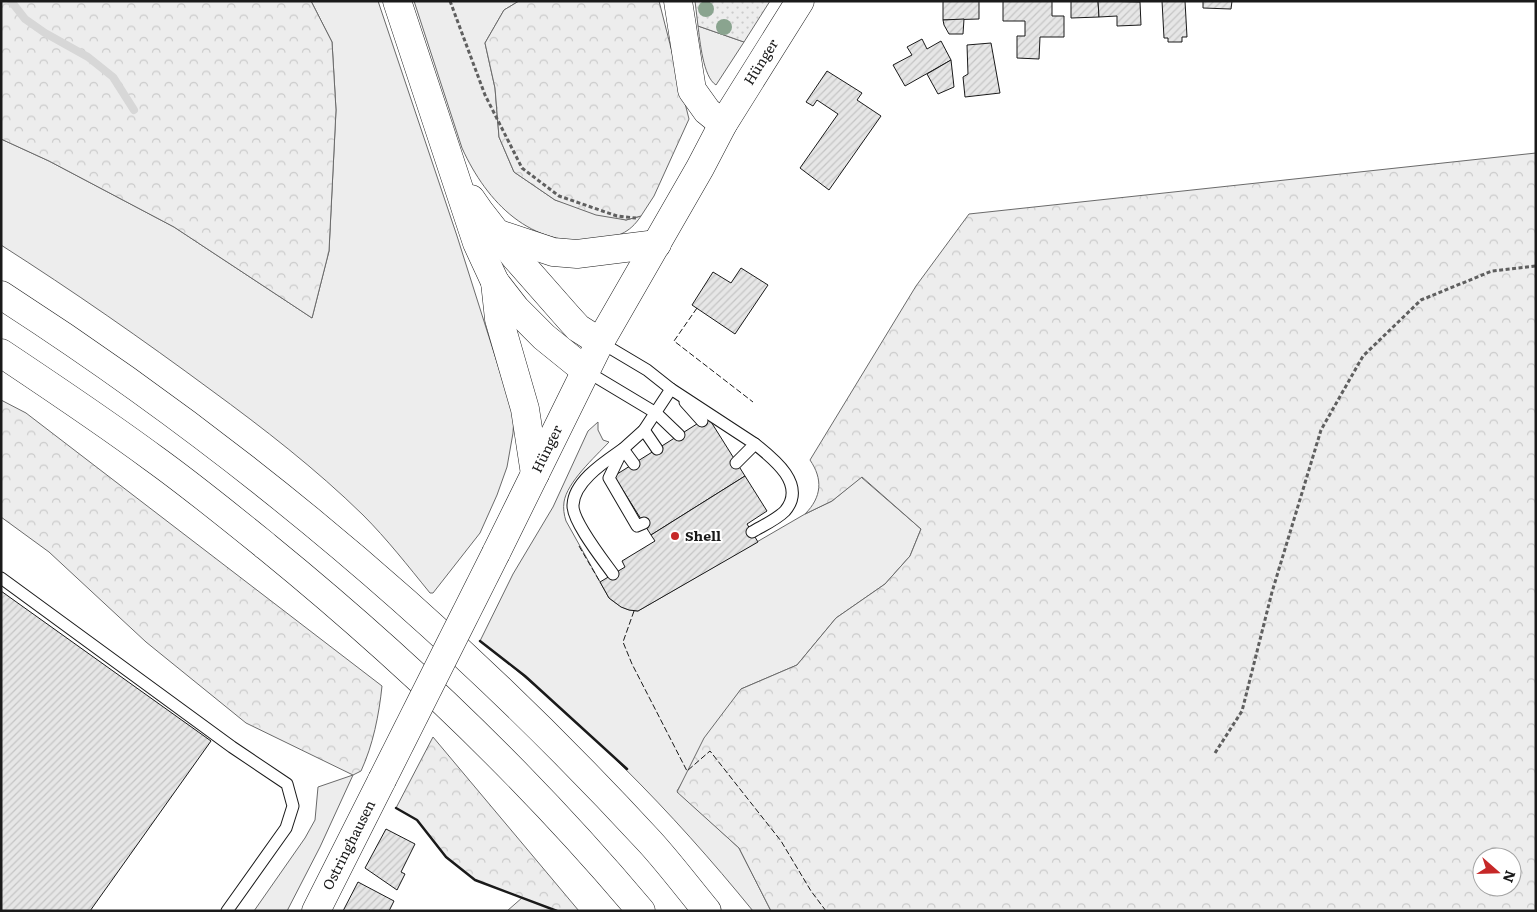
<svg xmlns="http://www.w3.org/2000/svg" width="1537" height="912" font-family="Literata,serif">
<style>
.green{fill:#ededed;stroke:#6a6a6a}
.forest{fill:url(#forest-crowns);stroke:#6a6a6a;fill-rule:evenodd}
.park{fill:url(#park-dots);stroke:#6a6a6a}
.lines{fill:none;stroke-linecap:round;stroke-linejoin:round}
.stream{stroke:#d7d7d7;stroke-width:8}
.building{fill:url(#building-hatch);stroke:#1a1a1a}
.service-casing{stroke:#1a1a1a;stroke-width:13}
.tertiary-casing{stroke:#1a1a1a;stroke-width:29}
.secondary-casing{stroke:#1a1a1a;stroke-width:29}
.primary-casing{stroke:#1a1a1a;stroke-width:29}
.motorway-casing{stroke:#1a1a1a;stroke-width:29}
.path{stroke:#5f5f5f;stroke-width:3;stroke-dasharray:4 2.5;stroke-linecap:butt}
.service{stroke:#fff;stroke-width:11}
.tertiary{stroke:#fff;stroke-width:28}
.secondary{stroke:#fff;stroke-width:28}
.primary{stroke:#fff;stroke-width:28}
.motorway{stroke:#fff;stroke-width:28}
.primary-bridge-casing{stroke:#1a1a1a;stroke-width:29;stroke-linecap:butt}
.primary-bridge{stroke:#fff;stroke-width:28}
.fence{stroke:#1a1a1a;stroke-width:1;stroke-dasharray:6 2.5;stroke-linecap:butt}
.wall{stroke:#1a1a1a;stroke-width:2.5}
.tree{fill:#8aa48f}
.poi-dot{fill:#c62828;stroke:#fff;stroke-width:2}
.labels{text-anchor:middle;stroke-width:4;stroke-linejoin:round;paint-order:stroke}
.street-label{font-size:14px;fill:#1a1a1a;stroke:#fff}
.poi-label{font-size:14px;font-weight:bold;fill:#1a1a1a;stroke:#fff;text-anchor:start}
</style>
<defs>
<pattern id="forest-crowns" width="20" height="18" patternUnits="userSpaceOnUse" patternTransform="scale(1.25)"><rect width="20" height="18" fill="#ededed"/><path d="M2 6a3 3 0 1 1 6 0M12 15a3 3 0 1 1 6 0" fill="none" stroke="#cbcbcb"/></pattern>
<pattern id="park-dots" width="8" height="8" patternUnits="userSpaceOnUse" patternTransform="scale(1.25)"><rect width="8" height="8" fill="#ededed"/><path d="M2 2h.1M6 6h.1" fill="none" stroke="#cbcbcb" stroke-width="1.8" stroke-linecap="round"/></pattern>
<pattern id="building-hatch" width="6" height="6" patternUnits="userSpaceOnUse" patternTransform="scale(1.25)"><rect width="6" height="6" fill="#e6e6e6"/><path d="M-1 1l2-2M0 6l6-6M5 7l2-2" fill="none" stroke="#c5c5c5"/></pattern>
</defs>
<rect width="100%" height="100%" fill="#fff"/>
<g class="green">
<path d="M311,1H378L457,236L514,416L513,433L507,467L497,495L480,533L433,593H430C408,566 387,539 363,515C316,469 263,428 211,390C142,339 73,291 1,245V139L49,161L174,227L312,318L329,251L336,110L332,42Z"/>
<path d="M414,1H519L504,10L485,43L495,88L499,137L514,172L555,200L626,220L641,216C629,234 617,237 596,240C531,248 487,203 462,148Z"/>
<path d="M698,26L744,42L716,85C703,77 700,41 698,26Z"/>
<path d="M598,422V430L603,440L609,442C595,457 567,482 564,502C563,508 564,515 566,521L609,598C618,605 626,611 638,611L805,514L832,501L861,477L921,529L910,556L885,584L836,618L797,665L741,689L677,791L739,848L771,911H753C670,809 584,722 480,641L513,574L553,507L588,431Z"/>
<path d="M353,775L320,847L287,911H254L305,838L315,820L318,787Z"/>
<path d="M523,897L557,911H507Z"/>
</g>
<g class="forest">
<path d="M1,1H311L332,42L336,110L329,251L312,318L174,227L49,161L1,139Z"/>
<path d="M519,1H659L689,119L654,196L641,216L626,220L596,215L555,200L514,172L499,137L495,88L485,43L504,10Z"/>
<path d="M1536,153V911H771L739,848L677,792L704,738L741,689L797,665L836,618L885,584L910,556L921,529L862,477L832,501L805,514C822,497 823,479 810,460L916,286L969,214ZM1482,857H1512V887H1482Z"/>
<path d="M1,400L26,413L382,686C379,715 373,745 361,771L353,775L246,723L146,642L49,552L1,517Z"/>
<path d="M433,737L579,911H557L475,880L446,857L417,820L396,808Z"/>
</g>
<path class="park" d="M695,1H770L744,42L698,26Z"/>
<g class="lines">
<path class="stream" d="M11,1L25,19L45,33L88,57L113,77L134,110"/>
</g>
<g class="building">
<path d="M943,1H979V19L943,20Z"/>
<path d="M1003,1H1052V16H1064V37H1040L1039,59L1017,58V36H1025V21H1003Z"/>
<path d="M1071,1H1098L1099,17L1071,18Z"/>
<path d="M1098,1L1140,2L1141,25L1117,26V16L1099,17Z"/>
<path d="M1162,1H1185L1187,37H1182V42H1168V38H1164Z"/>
<path d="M1203,1H1232L1231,9L1203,8Z"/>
<path d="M964,19L963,34H949L944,25L943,20Z"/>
<path d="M922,39L927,49L941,41L951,60L905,86L893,65L912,55L907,47Z"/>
<path d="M991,43L1000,93L965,97L963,77L968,74L967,45Z"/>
<path d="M951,60L954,87L938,94L927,74Z"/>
<path d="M827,71L862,93L857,100L881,116L829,190L800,168L838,114L817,100L813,106L806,102Z"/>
<path d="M741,268L768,285L735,334L692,305L713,272L731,283Z"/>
<path d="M708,417L745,476L651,535L614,476Z"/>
<path d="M745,476L767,511L747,524L758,542L638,611L629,610L621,607L609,598L600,582L625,567L622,561L655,541L651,535Z"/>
<path d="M1,591L211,741L90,911H1Z"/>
<path d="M386,829L415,844L401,872L405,874L397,890L365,868Z"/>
<path d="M358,882L394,901L389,911H343Z"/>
</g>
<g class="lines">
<g class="service-casing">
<g id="service">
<path d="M600,342L647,370L671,389"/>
<path d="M586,371L656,413L679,435"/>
<path d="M685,402L702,421"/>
<path d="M644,430L657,449"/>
<path d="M644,523L637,526L609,478L623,449L644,430L671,389L755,444L736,463"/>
<path d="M752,532C762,526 776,520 785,511C807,485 774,459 755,444"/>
<path d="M613,574C603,560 572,521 573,505C574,481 606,461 623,449L634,464"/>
<path d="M1,578L232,747L287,784L293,806L286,828L227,911"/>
</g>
</g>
<g class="tertiary-casing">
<path id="tertiary" d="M678,1L692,90L707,111L723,124"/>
</g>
<g class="secondary-casing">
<path id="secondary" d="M600,342L700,168L723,124L800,1"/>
</g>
<g class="primary-casing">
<g id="primary">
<path d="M496,553L600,342"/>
<path d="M316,911L382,780"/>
</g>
</g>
<g class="motorway-casing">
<g id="motorway">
<path d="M397,1L477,243L495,282L516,309L544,337L586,371"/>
<path d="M471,199L480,212L516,258L568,317L578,328L600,342"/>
<path d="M496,233L553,252L577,254L657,244"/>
<path d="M495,282L499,319L525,409L535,474"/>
<path d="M1,295C240,449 457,633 650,842C670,864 688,888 707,911"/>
<path d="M1,353C52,387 103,421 153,458C192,486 230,517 267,547C402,657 529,778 641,911"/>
</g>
</g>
<g class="path">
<path d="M450,1L485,95L522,168L559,196L617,216L636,218"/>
<path d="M1215,753L1242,711L1272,592L1321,430L1363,356L1421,300L1492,271L1536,266"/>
</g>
<use href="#service" class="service"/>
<use href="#tertiary" class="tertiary"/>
<use href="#secondary" class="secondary"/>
<use href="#primary" class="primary"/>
<use href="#motorway" class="motorway"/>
<g class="primary-bridge-casing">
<path id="primary-bridge" d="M382,780L496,553"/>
</g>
<use href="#primary-bridge" class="primary-bridge"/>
<g class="fence">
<path d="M697,308L674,341L753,402"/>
<path d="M579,546L600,582"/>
<path d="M634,611L623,642L632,664L687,771L710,751L781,841L811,891L826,911"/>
</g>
<g class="wall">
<path d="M480,641L525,676L627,769"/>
<path d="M396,808L417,820L446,857L475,880L557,911"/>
</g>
</g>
<g class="tree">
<circle cx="706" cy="9" r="8"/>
<circle cx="724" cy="27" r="8"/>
</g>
<circle class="poi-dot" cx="675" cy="536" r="5"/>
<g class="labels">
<g class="street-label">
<text transform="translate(761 62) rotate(-58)" y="5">Hünger</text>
<text transform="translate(547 449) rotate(-64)" y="5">Hünger</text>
<text transform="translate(349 845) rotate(-63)" y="5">Ostringhausen</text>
</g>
<g class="poi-label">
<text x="685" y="541">Shell</text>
</g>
</g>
<rect width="1537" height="912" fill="none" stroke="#1a1a1a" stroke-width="5"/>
<g transform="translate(1497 872) rotate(110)"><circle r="24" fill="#ffffff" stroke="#a3a3a3"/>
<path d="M0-4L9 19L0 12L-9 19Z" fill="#c62828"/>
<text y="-8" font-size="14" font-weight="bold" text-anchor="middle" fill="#1a1a1a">N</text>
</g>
</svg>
